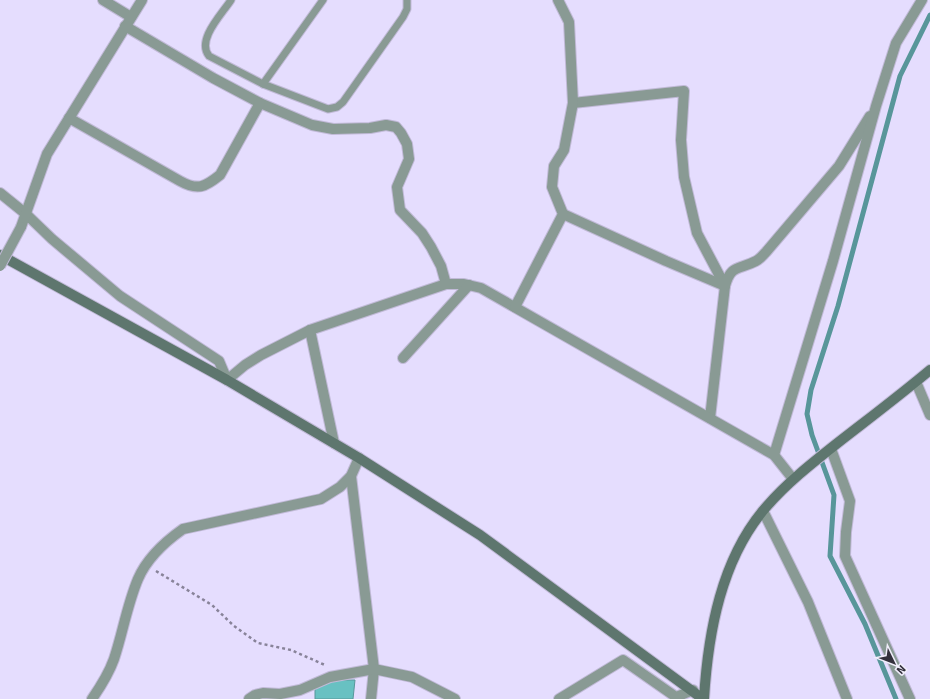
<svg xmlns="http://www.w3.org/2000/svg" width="930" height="699" font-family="Signika,sans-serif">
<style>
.water{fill:#68c1c2;stroke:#58969a}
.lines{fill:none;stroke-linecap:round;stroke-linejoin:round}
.stream{stroke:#58969a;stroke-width:5}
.lane-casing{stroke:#c1bad7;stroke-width:9}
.street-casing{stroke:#c1bad7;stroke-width:12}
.secondary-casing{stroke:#c1bad7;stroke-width:12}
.path{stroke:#888399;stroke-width:2.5;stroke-dasharray:3 3;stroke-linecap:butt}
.lane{stroke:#899a94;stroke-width:7}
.street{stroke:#899a94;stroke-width:10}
.secondary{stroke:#5e766e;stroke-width:10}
.street-bridge-casing{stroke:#c1bad7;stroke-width:12;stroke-linecap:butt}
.street-bridge{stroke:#899a94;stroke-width:10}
</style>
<rect width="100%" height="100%" fill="#e5ddfe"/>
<path class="water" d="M339,680H355L353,699H315V690L320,685Z"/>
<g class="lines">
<path class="stream" d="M896,699L865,624L830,556L834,495L812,435L807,414L811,390L838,306L900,76L930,15"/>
<g class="lane-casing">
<g id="lane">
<path d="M231,0C222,14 196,40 209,56L263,84L328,109L337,107L343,102L403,17L407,9V0"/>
<path d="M263,84L323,0"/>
</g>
</g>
<g class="street-casing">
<g id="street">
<path d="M103,0L131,17"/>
<path d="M125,26L213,78L260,103L312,125L333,129L370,128L386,125L396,127L401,133L407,144L409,159L397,187L400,210L422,233L431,247L441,266L446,284"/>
<path d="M573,103L684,91L681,140L684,177L697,233L725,286L710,418"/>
<path d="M69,118L180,181C198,191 205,187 220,175L260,103"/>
<path d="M0,193L26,214L52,239L120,296L219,361L227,380L245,365L261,355L310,330L446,284H464L481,288L774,455L793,479"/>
<path d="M563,214L666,261L725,286C731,264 739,270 756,261C760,259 763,255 766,252L839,166L870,116"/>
<path d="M21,227L47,154L142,0"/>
<path d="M515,307L563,214L552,187L554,166L564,150L573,103L569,22L558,0"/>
<path d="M310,330L334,443"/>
<path d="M403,358L469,285"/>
<path d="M916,382L930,415"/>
<path d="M831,449L850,501L846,532L845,556L910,699"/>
<path d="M774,455L833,261L876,106L896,43L922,0"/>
<path d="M351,476L374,669L371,699"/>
<path d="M763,511L808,602L847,699"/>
<path d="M92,699C101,686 109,673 114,659C123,632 127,605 138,579C147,558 166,541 183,529L321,499L340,487L351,476L359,458"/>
<path d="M249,699L255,695L263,693L280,694L300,690L330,677L374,669L412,677L455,699"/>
<path d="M559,699L623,660L676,697L693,690"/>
</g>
</g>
<g class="secondary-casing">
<g id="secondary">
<path d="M0,255L227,380L359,458L480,535L703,699"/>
<path d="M704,699C708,633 721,558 767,506C787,483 811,464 835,445C867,420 899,396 930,370"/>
</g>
</g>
<path class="path" d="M156,571L212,605L234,626L258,643L291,650L325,665"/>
<use href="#lane" class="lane"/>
<use href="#street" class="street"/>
<use href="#secondary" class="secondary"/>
<g class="street-bridge-casing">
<path id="street-bridge" d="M0,266L21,227"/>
</g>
<use href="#street-bridge" class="street-bridge"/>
</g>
<g transform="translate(894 663) rotate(133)" stroke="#f1eefb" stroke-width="3" paint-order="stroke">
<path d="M0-3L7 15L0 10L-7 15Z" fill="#33303c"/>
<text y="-6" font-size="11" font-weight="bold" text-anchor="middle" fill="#33303c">N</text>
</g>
</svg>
